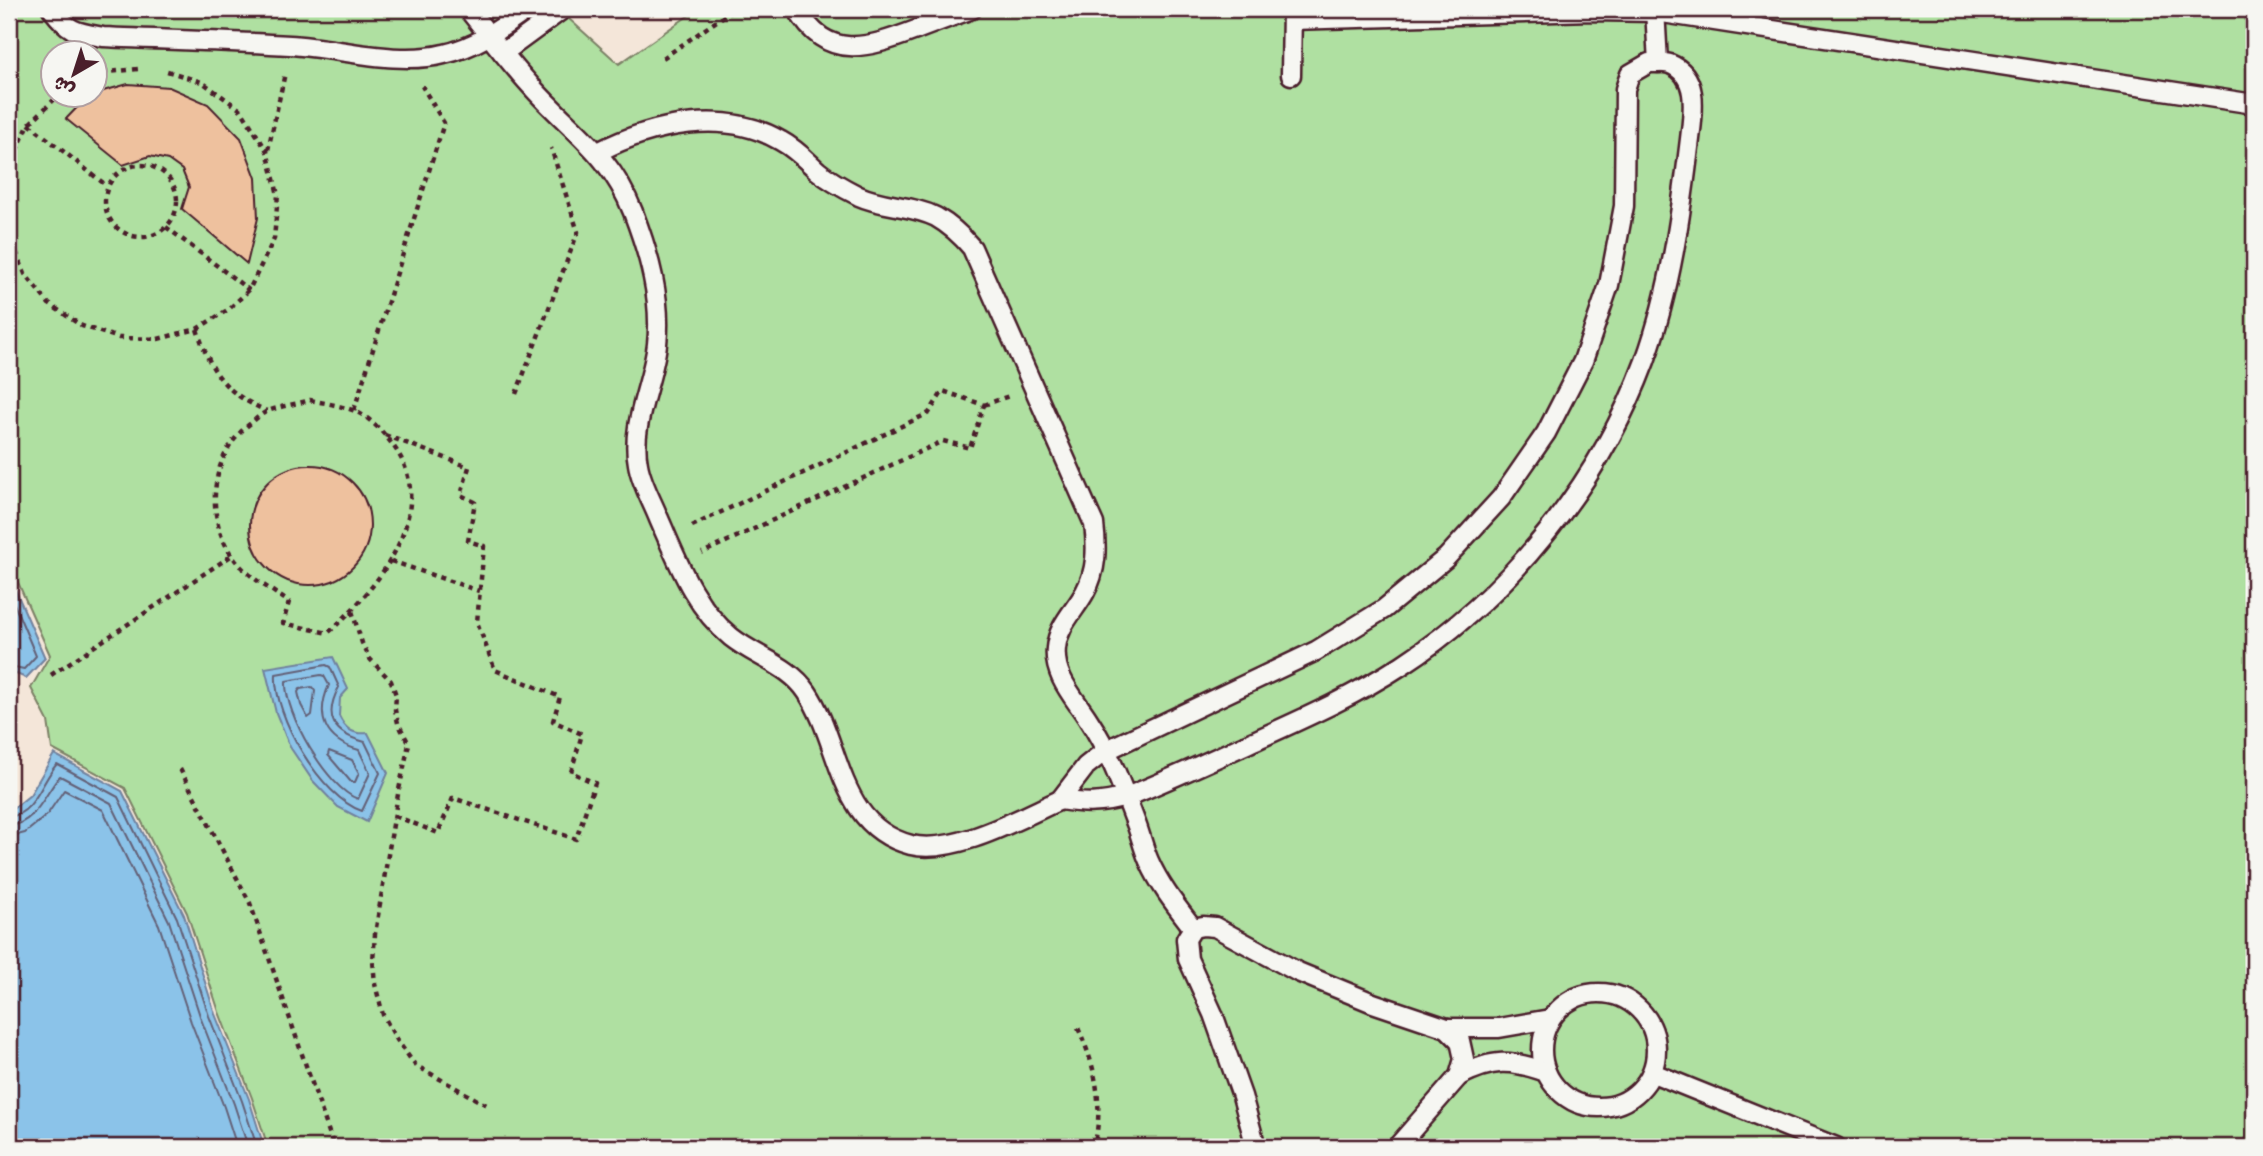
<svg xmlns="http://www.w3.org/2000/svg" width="2263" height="1156" font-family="Delius,'Playpen Sans Arabic',sans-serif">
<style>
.green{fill:#afe0a1;stroke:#7c8066;stroke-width:2;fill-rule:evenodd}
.water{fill:#8bc3e9;stroke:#71819d;stroke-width:2}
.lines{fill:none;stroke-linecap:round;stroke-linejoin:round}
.shore{stroke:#646177;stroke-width:2}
.building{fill:#eec19e;stroke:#4a1f2b;stroke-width:2}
.lane-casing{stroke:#4a1f2b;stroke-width:23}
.path{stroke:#4a1f2b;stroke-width:4.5;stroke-dasharray:5 5;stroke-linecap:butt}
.lane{stroke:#f6f6f2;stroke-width:18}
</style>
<rect width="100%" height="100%" fill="#f4e6d9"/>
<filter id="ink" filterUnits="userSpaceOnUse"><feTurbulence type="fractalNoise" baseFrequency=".0143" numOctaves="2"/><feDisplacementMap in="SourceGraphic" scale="14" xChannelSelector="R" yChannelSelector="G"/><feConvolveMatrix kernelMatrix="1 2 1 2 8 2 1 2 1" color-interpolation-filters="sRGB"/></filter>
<g filter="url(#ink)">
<path class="green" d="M9,9H558L619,64L698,9H2254V1147H268L252,1098L219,1012L187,913L125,788L52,749L48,721L31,688L50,655L9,562ZM52,52H94V94H52Z"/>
<g class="water">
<path d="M9,575L45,658L26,678L9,671Z"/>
<path d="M333,657L348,689L340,698L339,716C345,729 353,735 368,733L388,773L367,822L338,807L313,781L290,747L276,713L265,668Z"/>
<path d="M54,754L122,791L184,915L215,1014L249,1099L264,1147H9V812L30,795Z"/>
</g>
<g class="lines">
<g class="shore">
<path d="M9,592L36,656L24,669L9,666"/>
<path d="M326,665L330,667L339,687C323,717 333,734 365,742L380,773L362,811C322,798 273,716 276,674Z"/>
<path d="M321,675L324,676L329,685C315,717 325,741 359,750L370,773L358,799C328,789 284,713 286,681Z"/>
<path d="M312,687L315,691L312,715L308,718L301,705L298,692L300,689Z"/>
<path d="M329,751L352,760L359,773L355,782H351L328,755Z"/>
<path d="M9,817C35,814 42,780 57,764L118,797L177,918L209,1016L242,1101L257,1147"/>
<path d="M9,826C36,824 45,793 60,776L111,803L169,921L201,1019L234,1104L248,1147"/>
<path d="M9,837L25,833L47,815L64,790L103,810L159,925L191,1022L224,1107L237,1147"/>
</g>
</g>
<g class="building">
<path d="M128,84L169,87L208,104L241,138L256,178L258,218L247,264L182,209L189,187L182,170L168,160L150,156L123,165L66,119L89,95Z"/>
<circle cx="310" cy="525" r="60"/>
</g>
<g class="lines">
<g class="lane-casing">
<g id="lane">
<path d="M52,9C69,32 76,32 103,37C165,40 228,41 290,45C339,48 397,66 444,54C477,47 501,28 528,9"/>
<path d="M468,9C489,35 509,62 531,86C571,131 610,153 633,212C649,254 662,299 657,344C653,383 630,424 638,464C641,483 652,501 659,519C678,562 694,607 731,637C756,657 789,665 807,692C842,744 837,826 911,845C955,855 1020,818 1060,800"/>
<path d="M797,9C827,62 868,48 916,30C934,23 953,16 972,9"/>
<path d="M1655,9L1658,63"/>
<path d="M1292,20L1591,11L1656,12L2254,104"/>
<path d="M503,53L563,9"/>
<path d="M1649,63C1655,63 1664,62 1670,64C1700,76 1693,113 1690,139C1681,214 1671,289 1645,361C1600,482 1511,594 1402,665C1353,697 1300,720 1247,744C1207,762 1167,781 1126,797C1101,804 1086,804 1060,800L1086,766L1105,751L1316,651L1384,609L1446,558L1501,498L1546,433L1583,361L1609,285L1624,206L1625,89L1630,74Z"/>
<path d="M1291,75L1292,9"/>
<path d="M598,152C652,124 725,108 781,141C796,149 806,160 818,171C830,181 845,189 859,196C883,207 912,205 936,217C950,225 961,235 972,248L1094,524C1097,548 1097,570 1085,592C1075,611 1058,625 1056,648C1053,676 1074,697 1088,719C1110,752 1123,789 1137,826C1141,837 1144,850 1149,861C1160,886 1177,907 1193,928"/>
<circle cx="1599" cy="1050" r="57"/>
<path d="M1447,1028H1499L1550,1019"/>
<path d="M1653,1073L1836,1147"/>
<path d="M1459,1076C1493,1059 1510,1059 1546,1072"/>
<path d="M1256,1147L1242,1096L1213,1014L1188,959L1186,939L1193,928L1203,926L1215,927L1298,972L1373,1003L1447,1028L1460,1041L1464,1059L1459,1076L1397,1147"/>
</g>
</g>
<g class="path">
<path d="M663,58L734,9"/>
<path d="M94,77L107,72L138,69"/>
<path d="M29,124L107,186"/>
<path d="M268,150L285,73"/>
<circle cx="141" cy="201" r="36"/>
<path d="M9,179L12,160L29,124L60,94"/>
<path d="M166,227L249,290"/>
<path d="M9,233L25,274L49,304L82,326L119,338L158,339L197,329L229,309L249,290L274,239L278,195L267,151L241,110L202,82L164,70"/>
<path d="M197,329C211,372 224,393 267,411"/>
<path d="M516,394L578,232L551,148"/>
<path d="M310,400C324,403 339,405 352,410C369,416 382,431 392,444C443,510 376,590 328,633L283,623L289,602C270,589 243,574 231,554C204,513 211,453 251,423C256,419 262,413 268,411C281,406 297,404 310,400Z"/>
<path d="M984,405L1009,396"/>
<path d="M354,410L444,123L422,86"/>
<path d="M385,435L469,467L461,495L475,502L468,541L484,546L477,622L495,670L560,697L553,721L582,734L571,772L595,783L576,839L453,798L438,833L395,816"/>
<path d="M692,526L929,413L943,391L984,405L970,448L943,441L702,553"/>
<path d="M391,561L479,591"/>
<path d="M352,611L362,643L370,659L391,681L396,695L395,710L398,723L409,744L398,794L375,934L373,961L375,984L383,1015L397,1040L415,1065L490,1107"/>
<path d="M51,675L231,556"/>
<path d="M180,769L250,903L334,1147"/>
<path d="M1078,1028C1096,1067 1104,1105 1094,1147"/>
</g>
<use href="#lane" class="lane"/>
</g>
</g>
<rect width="2263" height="1156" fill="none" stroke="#f6f6f2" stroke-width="35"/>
<rect x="18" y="18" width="2228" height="1121" fill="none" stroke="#4a1f2b" stroke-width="2.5" filter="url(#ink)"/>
<g transform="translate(74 74) rotate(219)"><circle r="33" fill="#f6f6f2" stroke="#b1a0a2" stroke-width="2"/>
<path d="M0-5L12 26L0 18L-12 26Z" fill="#4a1f2b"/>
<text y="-10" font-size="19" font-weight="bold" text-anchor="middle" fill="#4a1f2b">ش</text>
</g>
</svg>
